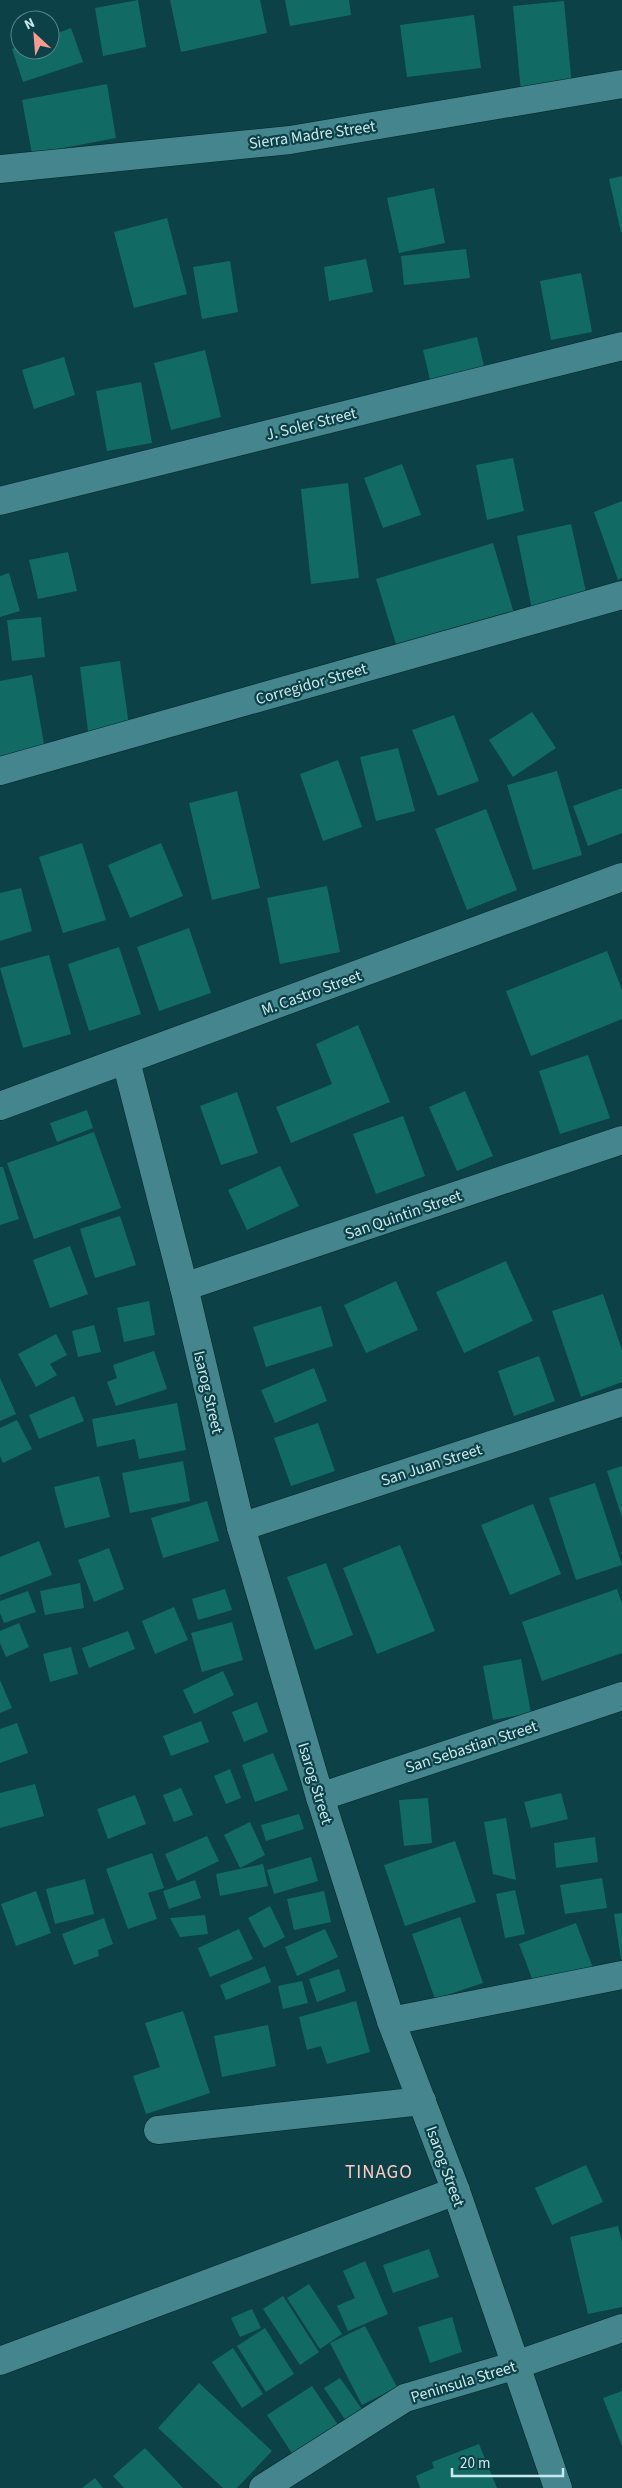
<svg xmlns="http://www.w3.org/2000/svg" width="622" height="2488" font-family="'Source Sans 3',sans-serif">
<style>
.building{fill:#116b64}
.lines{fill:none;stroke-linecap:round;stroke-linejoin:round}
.minor-casing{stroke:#02262a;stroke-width:29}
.minor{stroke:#45858d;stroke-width:28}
.labels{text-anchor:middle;stroke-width:4.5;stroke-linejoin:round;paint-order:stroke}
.street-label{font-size:16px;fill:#cae9ee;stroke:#0c4147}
.quarter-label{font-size:19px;letter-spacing:1px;fill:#fecac3;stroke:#0c4147}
</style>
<rect width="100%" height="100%" fill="#0c4147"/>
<g class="building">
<path d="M138,0L146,47L103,56L95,8Z"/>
<path d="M170,0H260L267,33L181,52Z"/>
<path d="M285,0H349L351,15L290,26Z"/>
<path d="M564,1L572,87L521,92L513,6Z"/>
<path d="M474,15L481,68L407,77L400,25Z"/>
<path d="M71,28L83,62L23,82L12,49L20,46V50H50V36Z"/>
<path d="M107,84L116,138L32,154L22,100Z"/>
<path d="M622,176V232H621L609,179Z"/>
<path d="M434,188L445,243L399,253L387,198Z"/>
<path d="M167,218L187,294L134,308L114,232Z"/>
<path d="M466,249L470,278L404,285L401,256Z"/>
<path d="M366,259L373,292L329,301L324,267Z"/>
<path d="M230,261L238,312L202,319L193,267Z"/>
<path d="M581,273L592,332L551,340L540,281Z"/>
<path d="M477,337L484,366L430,380L423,350Z"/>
<path d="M205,350L221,417L171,430L154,363Z"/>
<path d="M64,357L75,395L34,409L22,370Z"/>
<path d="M141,382L152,443L107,451L96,391Z"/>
<path d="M513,458L524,511L487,520L476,465Z"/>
<path d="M402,464L421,515L383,528L364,478Z"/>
<path d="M348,483L359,578L311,584L301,489Z"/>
<path d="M622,501V578L618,580L594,512Z"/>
<path d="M571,524L586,592L533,614L517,536Z"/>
<path d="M493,543L516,620L400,657L376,579Z"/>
<path d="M68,552L77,591L38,599L29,560Z"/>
<path d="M9,573L20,611L0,617V576Z"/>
<path d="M41,617L45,657L12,661L7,620Z"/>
<path d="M120,661L129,726L88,731L80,667Z"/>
<path d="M32,675L45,750L0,757V681Z"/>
<path d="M532,712L556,748L513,777L489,740Z"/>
<path d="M454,715L479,781L438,796L412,730Z"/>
<path d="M398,748L415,811L376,821L360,757Z"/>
<path d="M338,760L362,827L323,841L300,774Z"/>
<path d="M557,771L582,855L533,870L507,785Z"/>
<path d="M622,788V833L588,846L573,806Z"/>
<path d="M237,791L260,888L212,900L189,803Z"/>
<path d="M486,809L517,890L467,910L435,829Z"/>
<path d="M82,843L106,920L63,933L39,857Z"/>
<path d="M161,843L183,896L130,918L108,865Z"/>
<path d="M327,886L340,952L280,964L267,898Z"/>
<path d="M21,888L32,931L0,941V893Z"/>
<path d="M189,928L211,993L159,1011L137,947Z"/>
<path d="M119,947L141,1014L89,1031L68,964Z"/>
<path d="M607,951L622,990V1019L531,1056L506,991Z"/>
<path d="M49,955L71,1034L23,1048L0,968Z"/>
<path d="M358,1025L390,1102L291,1143L276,1107L332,1084L316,1044Z"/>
<path d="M588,1055L610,1118L560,1134L539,1071Z"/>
<path d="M465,1091L493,1156L457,1171L429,1107Z"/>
<path d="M237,1092L258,1153L221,1165L200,1106Z"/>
<path d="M87,1110L93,1128L57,1142L50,1123Z"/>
<path d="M403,1116L425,1176L376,1194L353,1134Z"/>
<path d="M94,1132L121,1208L34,1239L7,1163Z"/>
<path d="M280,1166L299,1206L247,1230L228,1190Z"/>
<path d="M0,1167H3L19,1219L0,1225Z"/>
<path d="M120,1216L136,1265L95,1278L80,1229Z"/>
<path d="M70,1246L88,1294L50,1308L33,1260Z"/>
<path d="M506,1261L533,1321L464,1353L436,1292Z"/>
<path d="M396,1281L418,1330L366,1353L344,1305Z"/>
<path d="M603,1294L622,1350V1382L581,1397L552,1311Z"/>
<path d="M149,1301L155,1335L124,1342L117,1308Z"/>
<path d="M321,1306L333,1346L266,1367L253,1327Z"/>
<path d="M94,1325L101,1352L78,1357L72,1331Z"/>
<path d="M56,1334L67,1355L50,1364L57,1375L36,1387L18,1354Z"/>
<path d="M154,1351L167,1389L116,1406L107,1382L117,1378L113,1365Z"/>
<path d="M539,1356L555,1401L514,1416L498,1371Z"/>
<path d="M314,1368L327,1401L275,1423L261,1390Z"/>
<path d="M0,1378L16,1414L0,1421Z"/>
<path d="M74,1396L84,1421L39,1439L29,1415Z"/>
<path d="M177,1403L186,1450L139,1459L135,1439L97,1447L92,1419Z"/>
<path d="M17,1420L32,1449L3,1463L0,1456V1428Z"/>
<path d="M318,1423L335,1471L291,1486L274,1438Z"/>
<path d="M183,1461L190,1501L130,1513L122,1473Z"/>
<path d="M622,1466V1518L607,1471Z"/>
<path d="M99,1476L110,1517L65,1528L54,1487Z"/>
<path d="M595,1483L622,1565L576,1580L549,1498Z"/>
<path d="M207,1501L219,1541L163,1558L151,1518Z"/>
<path d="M533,1504L561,1574L510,1595L481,1525Z"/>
<path d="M39,1541L52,1575L0,1595V1557Z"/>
<path d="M400,1545L435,1631L377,1654L343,1568Z"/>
<path d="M109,1548L124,1589L94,1602L78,1560Z"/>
<path d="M326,1563L353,1635L315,1650L287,1577Z"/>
<path d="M80,1583L84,1608L45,1615L40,1591Z"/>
<path d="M225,1589L232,1610L198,1620L192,1599Z"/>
<path d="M617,1589L622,1603V1653L542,1681L522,1622Z"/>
<path d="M28,1591L36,1612L4,1623L0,1613V1601Z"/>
<path d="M174,1607L188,1640L155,1654L142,1621Z"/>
<path d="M232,1622L243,1660L202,1672L191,1633Z"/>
<path d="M19,1623L29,1647L6,1657L0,1643V1631Z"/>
<path d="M128,1631L135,1649L89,1668L82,1648Z"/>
<path d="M71,1647L78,1674L50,1682L43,1654Z"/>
<path d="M521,1659L531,1713L493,1720L483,1666Z"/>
<path d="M223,1671L234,1695L194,1714L183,1690Z"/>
<path d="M0,1680L12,1708L0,1713Z"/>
<path d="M257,1702L268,1732L244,1742L232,1712Z"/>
<path d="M201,1721L209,1742L171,1756L163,1736Z"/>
<path d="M17,1723L28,1753L0,1763V1729Z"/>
<path d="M273,1753L288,1790L255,1802L242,1765Z"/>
<path d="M230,1769L241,1798L226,1804L214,1776Z"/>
<path d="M35,1784L44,1816L0,1828V1793Z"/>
<path d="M181,1788L193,1815L174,1822L163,1795Z"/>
<path d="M561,1793L568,1819L531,1828L524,1802Z"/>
<path d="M135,1795L146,1824L108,1839L97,1809Z"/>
<path d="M428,1798L432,1843L404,1846L399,1800Z"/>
<path d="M299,1814L304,1829L266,1841L261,1825Z"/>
<path d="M506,1818L516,1880L493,1874L484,1822Z"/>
<path d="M250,1822L265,1855L240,1868L224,1835Z"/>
<path d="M207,1836L219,1861L177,1881L165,1854Z"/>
<path d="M595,1837L598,1862L556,1868L554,1843Z"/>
<path d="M455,1841L476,1902L405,1926L384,1865Z"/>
<path d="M152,1853L164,1888L148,1893L157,1919L128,1929L106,1869Z"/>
<path d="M311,1857L318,1881L274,1894L267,1870Z"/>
<path d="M263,1864L268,1886L220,1896L216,1874Z"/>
<path d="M602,1878L607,1908L565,1914L560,1885Z"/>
<path d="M85,1879L94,1914L55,1924L46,1889Z"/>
<path d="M195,1880L201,1898L169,1909L163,1891Z"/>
<path d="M515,1890L525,1934L505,1938L496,1894Z"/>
<path d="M36,1891L51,1933L16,1946L1,1904Z"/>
<path d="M324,1891L331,1922L294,1930L287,1899Z"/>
<path d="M270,1906L285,1937L264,1948L248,1918Z"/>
<path d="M622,1913V1959H621L614,1914Z"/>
<path d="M205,1915L208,1934L180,1937L170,1918Z"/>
<path d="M460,1917L483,1983L435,1999L412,1934Z"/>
<path d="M104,1918L113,1944L98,1950L99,1956L74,1965L62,1934Z"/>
<path d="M576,1923L593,1968L536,1989L519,1944Z"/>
<path d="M239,1929L253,1959L210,1977L198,1948Z"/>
<path d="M325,1929L338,1957L297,1976L285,1947Z"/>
<path d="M265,1966L271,1982L226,2000L220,1985Z"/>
<path d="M339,1969L346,1991L317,2002L309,1979Z"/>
<path d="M302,1981L308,2003L283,2009L278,1986Z"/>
<path d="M356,2001L370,2052L327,2064L321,2046L307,2050L299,2017Z"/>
<path d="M183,2011L210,2093L146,2114L133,2076L160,2067L145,2023Z"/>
<path d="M268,2025L276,2066L222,2077L214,2036Z"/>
<path d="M586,2165L603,2202L552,2225L535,2188Z"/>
<path d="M618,2226L622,2242V2307L588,2314L570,2237Z"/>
<path d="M429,2249L439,2277L393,2293L383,2265Z"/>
<path d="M365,2261L388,2314L348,2331L337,2306L355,2298L343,2271Z"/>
<path d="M309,2284L342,2334L320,2349L287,2298Z"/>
<path d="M283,2296L319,2352L300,2365L263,2309Z"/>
<path d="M252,2309L261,2328L240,2337L231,2318Z"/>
<path d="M452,2317L462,2352L430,2363L418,2327Z"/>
<path d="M365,2326L397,2387L362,2405L330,2343Z"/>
<path d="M265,2328L294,2374L266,2392L237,2346Z"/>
<path d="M233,2348L263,2394L242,2408L212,2362Z"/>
<path d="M340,2378L366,2415L350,2427L324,2388Z"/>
<path d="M199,2383L272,2451L237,2488H223L158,2428Z"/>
<path d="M312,2386L340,2428L295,2458L267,2415Z"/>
<path d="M622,2391V2446L603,2398Z"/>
<path d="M479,2444L497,2488H420L416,2476L434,2468L432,2462Z"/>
<path d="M145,2448L183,2488H124L113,2476Z"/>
<path d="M95,2478L103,2488H82Z"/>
</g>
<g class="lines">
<g class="minor-casing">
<g id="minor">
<path d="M0,169L290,140L622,84"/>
<path d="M0,501L622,346"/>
<path d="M0,771L622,595"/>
<path d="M126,1061L184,1287L241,1527L320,1797L391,2021L456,2191L558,2488"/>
<path d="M0,1106L622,877"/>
<path d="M184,1287L622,1140"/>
<path d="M241,1527L622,1402"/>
<path d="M320,1797L622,1696"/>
<path d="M391,2021L622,1975"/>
<path d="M158,2130L422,2101"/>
<path d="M0,2361L456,2191"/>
<path d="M263,2488L405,2398L516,2365L622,2328"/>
</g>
</g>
<use href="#minor" class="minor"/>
</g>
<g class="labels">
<g class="street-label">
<text transform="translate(312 134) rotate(-8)" y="6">Sierra Madre Street</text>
<text transform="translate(311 423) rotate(-14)" y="6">J. Soler Street</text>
<text transform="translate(311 683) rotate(-16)" y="6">Corregidor Street</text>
<text transform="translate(311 992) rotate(-20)" y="6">M. Castro Street</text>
<text transform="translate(403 1214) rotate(-19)" y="6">San Quintin Street</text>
<text transform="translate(209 1392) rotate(77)" y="6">Isarog Street</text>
<text transform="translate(431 1464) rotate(-18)" y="6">San Juan Street</text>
<text transform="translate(471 1746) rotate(-18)" y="6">San Sebastian Street</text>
<text transform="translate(316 1783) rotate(73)" y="6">Isarog Street</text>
<text transform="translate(446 2166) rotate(70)" y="6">Isarog Street</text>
<text transform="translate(463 2381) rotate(-17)" y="6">Peninsula Street</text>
</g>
<g class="quarter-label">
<text x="379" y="2178">TINAGO</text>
</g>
</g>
<g transform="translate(35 35) rotate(334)"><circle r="24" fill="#0c4147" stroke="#58848a"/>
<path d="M0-4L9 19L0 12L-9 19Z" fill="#f59c92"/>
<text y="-8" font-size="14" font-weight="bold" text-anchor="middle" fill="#cae9ee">N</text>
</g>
<path d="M452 2468v8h111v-8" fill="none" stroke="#cae9ee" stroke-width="2.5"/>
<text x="460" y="2468" font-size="15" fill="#cae9ee" stroke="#0c4147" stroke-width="4" paint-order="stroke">20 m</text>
</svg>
